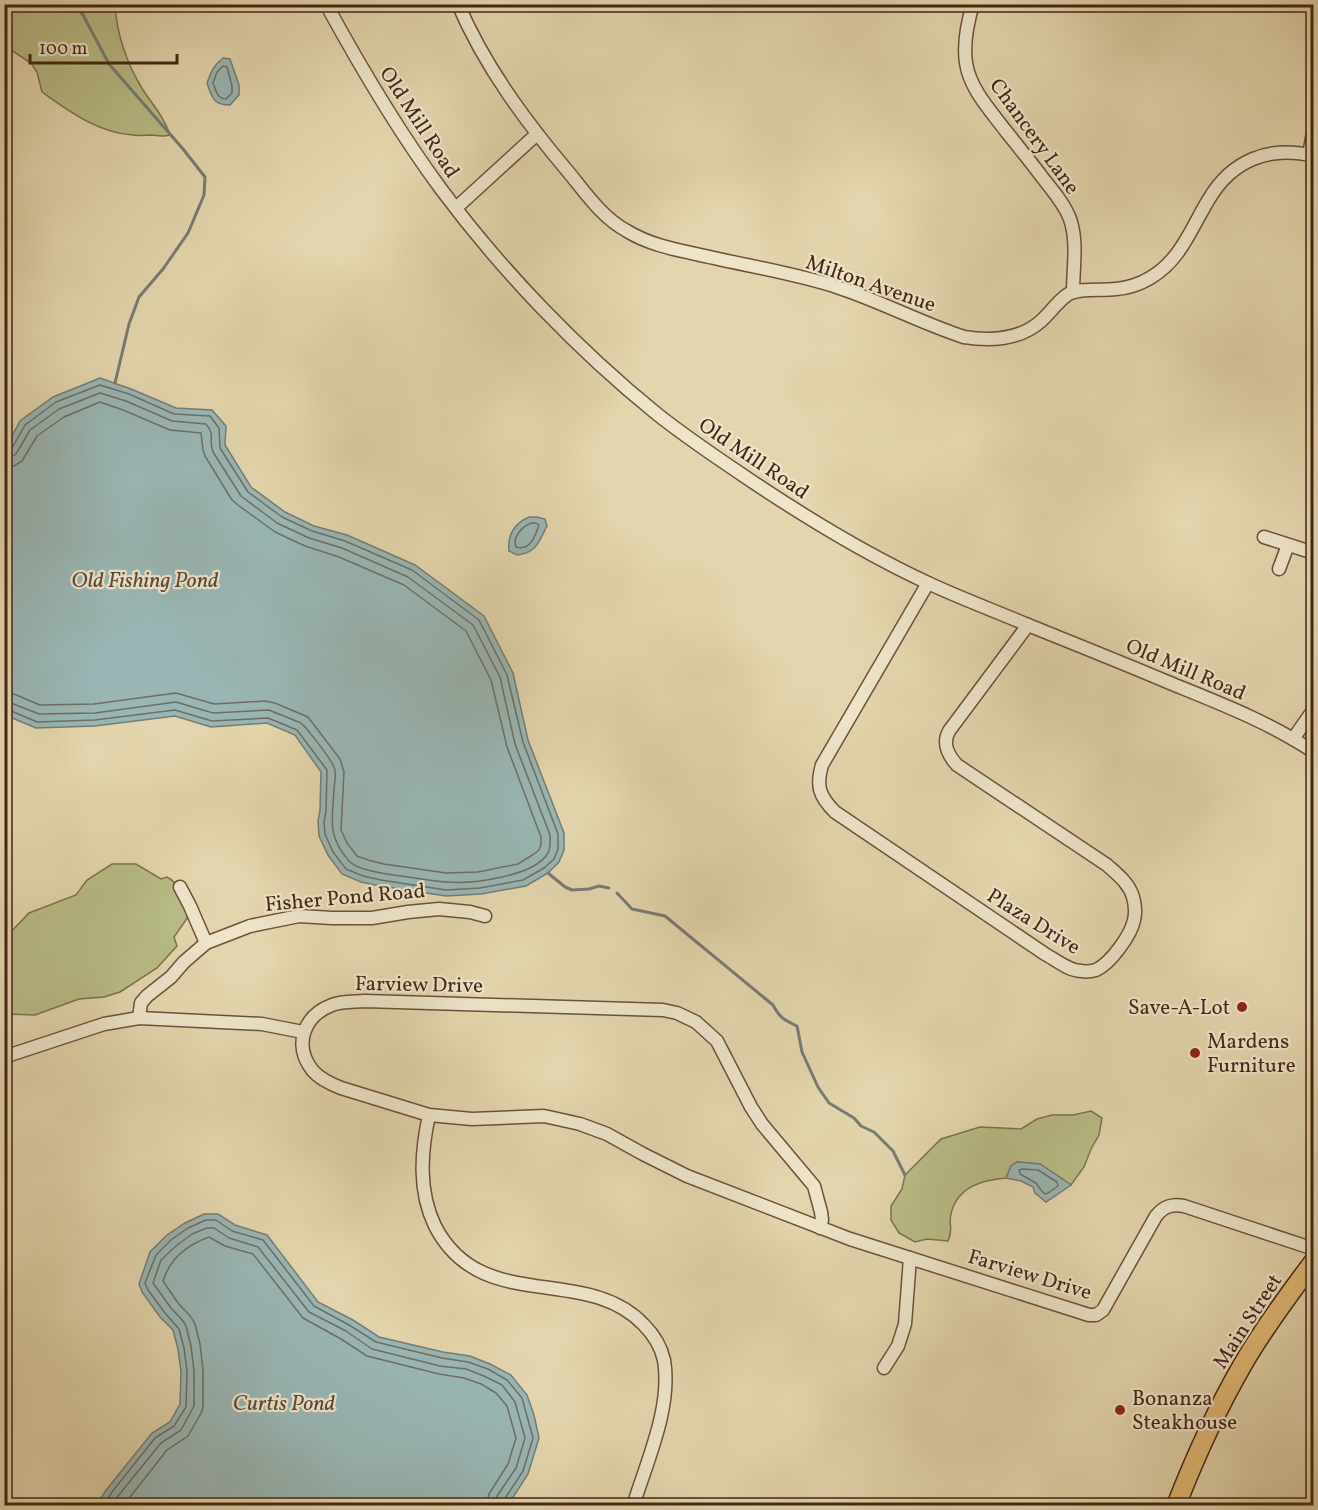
<svg xmlns="http://www.w3.org/2000/svg" width="1318" height="1510" font-family="Vollkorn,serif">
<style>
.green{fill:#b8bc86;stroke:#7e704e;stroke-width:1.5}
.water{fill:#99b6b4;stroke:#777c74;stroke-width:1.5}
.lines{fill:none;stroke-linecap:round;stroke-linejoin:round}
.shore{stroke:#6f6e64;stroke-width:1.5}
.stream{stroke:#777c74;stroke-width:3}
.minor-casing{stroke:#6c513b;stroke-width:15}
.highway-casing{stroke:#452515;stroke-width:21}
.minor{stroke:#ede4ca;stroke-width:12}
.highway{stroke:#e2ba76;stroke-width:18}
.poi-dot{fill:#8f2418;stroke:#ede4ca;stroke-width:2}
.labels{text-anchor:middle;stroke-width:4.5;stroke-linejoin:round;paint-order:stroke}
.street-label{font-size:21px;fill:#452515;stroke:#ede4ca}
.poi-label{font-size:21px;fill:#452515;stroke:#ede4ca;text-anchor:start}
.water-label{font-size:22px;font-style:italic;fill:#5a493d;stroke:#ede4ca}
</style>
<rect width="100%" height="100%" fill="#e3d5ad"/>
<filter id="stains"><feTurbulence type="fractalNoise" baseFrequency=".00333" numOctaves="4"/><feColorMatrix values="0 0 0 0 .2 0 0 0 0 .09 0 0 0 0 .02 0 0 0 .5 -.17"/></filter>
<radialGradient id="worn" r=".72"><stop offset=".6" stop-color="#630" stop-opacity="0"/><stop offset="1" stop-color="#630" stop-opacity=".3"/></radialGradient>
<g class="green">
<path d="M5,4L115,5C117,35 127,64 143,90C153,105 164,117 170,135C163,137 159,136 152,135C146,135 139,136 133,135C98,133 69,111 42,92L37,72L31,63L5,46Z"/>
<path d="M112,864H136L161,879L167,877C181,884 184,903 188,917L174,937L177,946L157,968L120,992L104,997L79,999L35,1015L6,1014L5,1012V938L29,913L76,895L87,880Z"/>
<path d="M1091,1111L1102,1118L1099,1135L1091,1149L1084,1167L1071,1185L1040,1164L1017,1162L1011,1166L1006,1178C982,1180 957,1187 951,1214C948,1224 954,1230 948,1241L927,1239L915,1242L899,1233L891,1220V1206L902,1189L905,1175L941,1139L980,1127L1021,1129L1037,1119L1052,1115H1073Z"/>
</g>
<g class="water">
<path d="M223,58L230,59L239,85V95L230,105C213,105 212,97 207,83C211,72 214,65 223,58Z"/>
<path d="M100,378L131,389L176,408L212,410L226,426L225,445L251,487L285,512L314,526L347,535L415,565L484,616L513,673L528,740L564,833V850L559,862L548,873L526,886L481,894L446,896L380,886L361,882L342,874L328,855L319,836L318,821L320,810L321,772L295,735L267,723L211,727L175,716L95,726L36,728L5,715V449L20,421L53,397Z"/>
<path d="M529,517H537L545,519L547,526C539,541 537,553 517,555L509,551C507,535 515,523 529,517Z"/>
<path d="M1017,1162L1040,1164L1071,1185L1046,1202L1035,1193L1033,1187L1021,1181L1006,1178L1011,1166Z"/>
<path d="M204,1214H218L235,1225L267,1235L318,1302L353,1320L379,1337L443,1352L470,1356L490,1364L511,1375L527,1395L534,1415L539,1438L528,1474L508,1505H96L107,1489L152,1433L170,1422L180,1404L181,1372L178,1349L173,1330L160,1317L142,1292L139,1284L150,1252L167,1235L185,1223Z"/>
</g>
<g class="lines">
<g class="shore">
<path d="M223,66L227,67L232,86V93L226,99C217,99 216,90 213,83L217,72Z"/>
<path d="M4,450H9L12,448L25,425L56,402L100,385L129,394L174,414L210,416L219,428L220,448L248,492L282,517L312,531L345,541L412,570L479,620L507,675L523,742L558,834V849L554,859L544,868L523,880L480,888L446,890L381,880L363,876L346,869L333,852L325,834L324,822L326,811L327,770L297,730L268,718L212,721L175,710L95,720L37,722L9,710H4"/>
<path d="M4,458L11,457L16,454L30,430L59,409L100,393L126,401L172,421L206,424C216,436 208,439 213,452L241,496L277,523L309,538L342,548L408,577L473,625L500,677L515,744L550,835C550,841 551,848 548,853C534,877 471,884 446,882C431,881 415,878 401,876C387,874 358,871 349,861C326,835 333,819 334,788C335,782 336,775 335,770C333,760 313,737 306,728L301,723L269,710L213,713L176,702L95,713L39,714L11,703L4,702"/>
<path d="M4,467L14,466L22,461L37,436L64,417L100,402L123,410L170,430L201,433L203,450L205,456L232,500L238,505L275,532L305,546L339,557L404,585L466,631L491,680L507,747L541,837V845L539,850L534,854L518,864L478,872L446,873L384,864L368,860L357,856L347,843L341,830L344,772L340,759L308,717L275,703L265,701L214,704L176,693L94,704L40,705L14,694L4,693"/>
<path d="M531,523H536L539,525C535,537 530,551 516,547C512,537 522,527 531,523Z"/>
<path d="M1022,1169L1038,1170L1057,1182L1058,1186L1048,1193L1045,1194L1041,1190L1036,1183L1020,1174L1019,1170Z"/>
<path d="M103,1506L112,1492L155,1438L174,1426L186,1407L187,1371L184,1348L179,1329L165,1313L148,1290L145,1283L156,1255L171,1240L188,1228L206,1220H216L232,1231L263,1240L314,1306L349,1325L376,1342L442,1358L468,1362L488,1369L507,1380L522,1398L533,1438L523,1471L504,1500L503,1506"/>
<path d="M112,1506L118,1496L161,1443L181,1430L194,1406V1371L191,1346L186,1326L183,1321L171,1308L153,1283L161,1260L176,1246L192,1234L207,1228H214L229,1238L258,1247L309,1312L346,1331L372,1349L440,1366L466,1369L484,1376L502,1385L515,1402L525,1438L516,1468L497,1496L495,1506"/>
<path d="M123,1506L167,1450L188,1436L200,1415L203,1408V1370L200,1344L195,1324L191,1317L178,1303L163,1281C170,1258 187,1245 209,1237L225,1246L253,1254L303,1318L341,1339L367,1356L439,1374L464,1378L481,1384L496,1393L507,1406L516,1438L508,1464L489,1494L486,1506"/>
</g>
<g class="stream">
<path d="M73,4L83,15L109,64L183,149L205,177L204,195L188,233L163,269L139,297L129,324L115,383"/>
<path d="M548,873L565,887L572,890L589,889L599,886L609,888"/>
<path d="M617,893L632,909L665,916L773,1005C780,1018 784,1020 797,1026L802,1052L818,1087L829,1103L854,1118L861,1126L874,1132L893,1151L905,1175"/>
</g>
<g class="minor-casing">
<g id="minor">
<path d="M326,4C361,68 398,131 441,189C502,271 578,350 657,414C691,441 726,464 762,488C815,523 870,556 928,583C960,598 995,611 1028,625C1075,644 1123,663 1170,683C1219,703 1269,722 1314,752"/>
<path d="M458,4C485,67 526,122 570,174C587,195 603,218 627,231C653,247 684,251 714,258C754,267 797,274 837,287C880,301 921,323 964,337C990,341 1020,340 1041,321C1050,313 1057,302 1067,295C1078,287 1102,291 1116,289C1128,288 1140,284 1150,278C1181,260 1191,228 1209,199C1232,160 1270,145 1314,156"/>
<path d="M973,4C967,24 963,43 966,63C970,89 990,110 1005,130C1017,145 1030,161 1042,177C1052,190 1064,203 1070,219C1078,242 1073,268 1073,292"/>
<path d="M1309,155L1314,127"/>
<path d="M456,208L537,134"/>
<path d="M1264,537L1314,553"/>
<path d="M1279,569L1288,545"/>
<path d="M928,583L822,765C816,786 819,796 835,812L1045,954C1056,960 1069,971 1082,971C1086,972 1092,971 1096,970C1111,963 1131,935 1134,920C1136,912 1135,904 1133,897C1129,883 1117,874 1107,865L957,765C948,755 942,744 949,731L1028,625"/>
<path d="M1293,739L1314,709"/>
<path d="M180,887L190,906L206,943"/>
<path d="M139,1018L141,1003L147,996L171,977L184,962L206,943L250,926L299,916L332,918H372L408,912L439,909L470,912L485,916"/>
<path d="M4,1057L104,1024L139,1018L262,1024L303,1032"/>
<path d="M429,1115C421,1152 418,1191 435,1226C481,1316 586,1263 644,1325C654,1335 661,1347 664,1360C672,1407 647,1461 633,1506"/>
<path d="M820,1228L822,1220L821,1212L814,1186L762,1124L751,1107L717,1041L696,1022L677,1013L663,1010L365,1001C354,1002 342,1001 332,1005C303,1016 293,1046 313,1071C320,1079 331,1084 341,1088L429,1115L472,1119L544,1116L580,1124L607,1134L643,1154L687,1176L850,1239L1089,1315H1096L1103,1310L1156,1216C1164,1206 1172,1204 1184,1206L1314,1249"/>
<path d="M884,1368L898,1346L905,1324L910,1258"/>
</g>
</g>
<g class="highway-casing">
<path id="highway" d="M1176,1506C1195,1457 1217,1409 1243,1364C1264,1328 1289,1294 1314,1261"/>
</g>
<use href="#minor" class="minor"/>
<use href="#highway" class="highway"/>
</g>
<g class="poi-dot">
<circle cx="1242" cy="1007" r="6"/>
<circle cx="1195" cy="1053" r="6"/>
<circle cx="1120" cy="1410" r="6"/>
</g>
<g class="labels">
<g class="street-label">
<text transform="translate(420 122) rotate(57)" y="7">Old Mill Road</text>
<text transform="translate(1035 136) rotate(54)" y="7">Chancery Lane</text>
<text transform="translate(871 283) rotate(19)" y="7">Milton Avenue</text>
<text transform="translate(754 458) rotate(34)" y="7">Old Mill Road</text>
<text transform="translate(1186 669) rotate(23)" y="7">Old Mill Road</text>
<text transform="translate(345 897) rotate(-5)" y="7">Fisher Pond Road</text>
<text transform="translate(1034 921) rotate(32)" y="7">Plaza Drive</text>
<text transform="translate(419 984) rotate(1)" y="7">Farview Drive</text>
<text transform="translate(1030 1274) rotate(17)" y="7">Farview Drive</text>
<text transform="translate(1247 1321) rotate(-57)" y="7">Main Street</text>
</g>
<g class="poi-label">
<text x="1230" y="1014" text-anchor="end">Save-A-Lot</text>
<text x="1207" y="1048">Mardens<tspan x="1207" dy="24">Furniture</tspan></text>
<text x="1132" y="1405">Bonanza<tspan x="1132" dy="24">Steakhouse</tspan></text>
</g>
<g class="water-label">
<text x="145" y="587">Old Fishing Pond</text>
<text x="284" y="1410">Curtis Pond</text>
</g>
</g>
<rect width="1318" height="1510" fill="none" stroke="#e3d5ad" stroke-width="24"/>
<rect x="6" y="6" width="1306" height="1498" fill="none" stroke="#452515" stroke-width="3"/>
<rect x="12" y="12" width="1294" height="1486" fill="none" stroke="#452515" stroke-width="1.5"/>
<path d="M30 54v9h147v-9" fill="none" stroke="#452515" stroke-width="3"/>
<text x="39" y="54" font-size="18" fill="#452515" stroke="#ede4ca" stroke-width="4.5" paint-order="stroke">100 m</text>
<rect width="100%" height="100%" filter="url(#stains)"/>
<rect width="100%" height="100%" fill="url(#worn)"/>
</svg>
